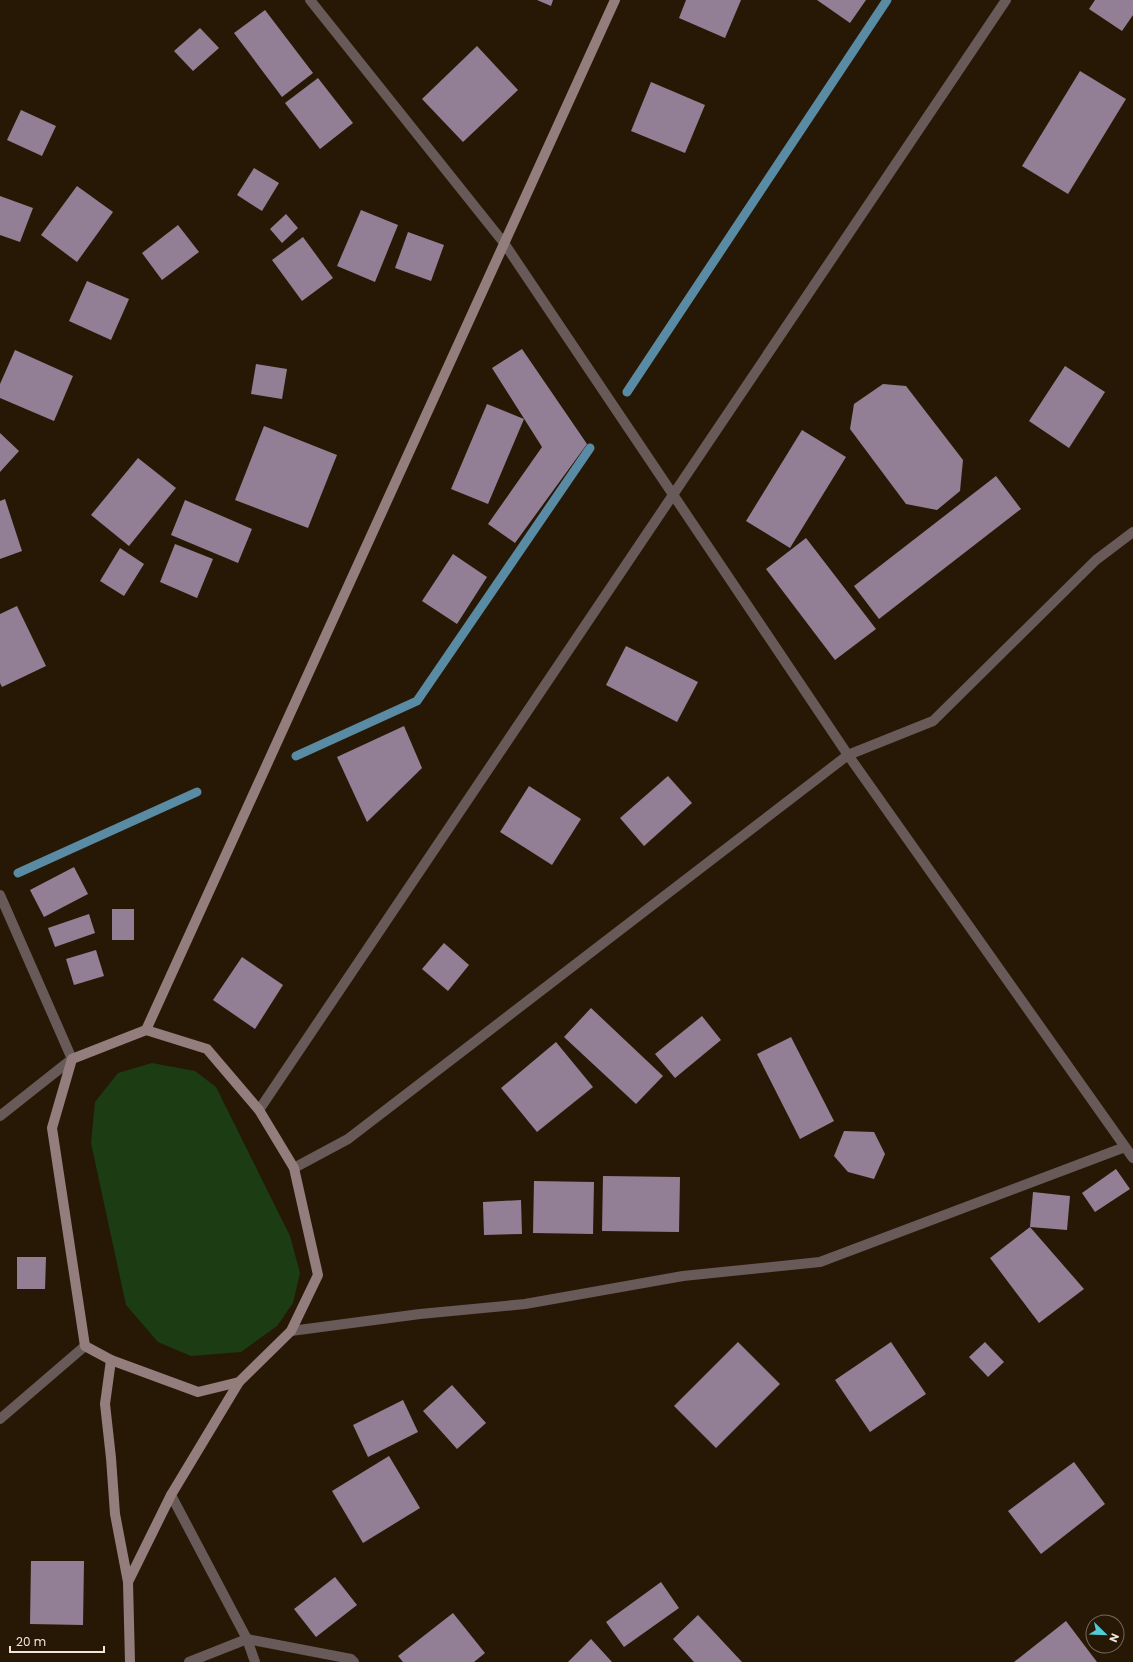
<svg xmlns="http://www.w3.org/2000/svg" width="1133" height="1662" font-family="Poppins,sans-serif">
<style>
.green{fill:#1c3c13}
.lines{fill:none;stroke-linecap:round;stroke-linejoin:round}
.stream{stroke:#5a8ba5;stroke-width:9}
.building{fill:#927f95}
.street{stroke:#675a59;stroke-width:10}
.secondary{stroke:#937e7d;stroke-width:10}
</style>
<rect width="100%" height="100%" fill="#271805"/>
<path class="green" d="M152,1063L195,1071L216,1087L290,1236L300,1273L293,1303L277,1326L241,1352L191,1356L158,1342L126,1305L91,1143L95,1102L118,1073Z"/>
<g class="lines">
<g class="stream">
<path d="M627,392L887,0"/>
<path d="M296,756L417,701L590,448"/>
<path d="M18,873L197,792"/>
</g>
</g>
<g class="building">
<path d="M537,0H553L551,6Z"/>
<path d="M686,0H741L725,38L679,18Z"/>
<path d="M817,0H866L850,23Z"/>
<path d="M1095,0H1133V15L1122,31L1089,9Z"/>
<path d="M265,10L313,73L282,97L234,33Z"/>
<path d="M200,28L219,48L193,71L174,51Z"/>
<path d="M477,46L518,90L463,142L422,99Z"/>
<path d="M1080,71L1126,99L1068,194L1022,166Z"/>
<path d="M318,78L353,123L320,149L285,103Z"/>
<path d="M651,82L705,105L685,153L631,131Z"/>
<path d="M21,110L56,126L42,156L7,140Z"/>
<path d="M254,168L279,183L262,211L237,195Z"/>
<path d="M77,186L113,212L77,262L41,235Z"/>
<path d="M0,196L33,208L20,242L0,235Z"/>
<path d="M361,210L398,225L375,282L337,266Z"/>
<path d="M286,214L298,228L282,243L270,229Z"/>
<path d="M178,225L199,252L162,280L142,253Z"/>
<path d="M408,232L444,245L431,281L395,268Z"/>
<path d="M303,237L333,278L302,301L272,260Z"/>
<path d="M87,281L129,299L111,340L69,321Z"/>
<path d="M522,349L587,444L515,543L488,524L542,447L492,368Z"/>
<path d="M15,350L73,376L54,421L0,398V384Z"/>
<path d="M256,364L287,369L282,399L251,394Z"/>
<path d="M1065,366L1105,392L1069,448L1029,421Z"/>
<path d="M883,384L906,386L963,460L960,491L937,510L906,504L850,429L854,404Z"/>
<path d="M487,404L524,419L488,504L451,489Z"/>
<path d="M264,426L337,455L308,528L235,500Z"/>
<path d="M802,430L846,457L790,548L746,521Z"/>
<path d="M0,433L19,451L0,472Z"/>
<path d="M138,458L176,488L129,546L91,515Z"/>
<path d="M996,476L1021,509L879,619L854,586Z"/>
<path d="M5,499L22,551L0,559V501Z"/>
<path d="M185,500L252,529L238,563L171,535Z"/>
<path d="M806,538L876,629L835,660L766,569Z"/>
<path d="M175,544L213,559L197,598L160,582Z"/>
<path d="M120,548L144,564L124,596L100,581Z"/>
<path d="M453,554L487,577L457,624L422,601Z"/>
<path d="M17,606L46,666L2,687L0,683V614Z"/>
<path d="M626,646L698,682L677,722L606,685Z"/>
<path d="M404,726L422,768L367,822L337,757Z"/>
<path d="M668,776L692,803L644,846L620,818Z"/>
<path d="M529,786L581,819L552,865L500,832Z"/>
<path d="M74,867L88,894L44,917L30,890Z"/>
<rect x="112" y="909" width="22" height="31"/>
<path d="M89,914L95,933L55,947L48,928Z"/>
<path d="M444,943L469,965L448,991L422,969Z"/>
<path d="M96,950L104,976L74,985L66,959Z"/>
<path d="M242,957L283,985L255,1029L213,1000Z"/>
<path d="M591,1008L663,1076L636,1104L564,1037Z"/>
<path d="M702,1016L721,1040L675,1078L655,1054Z"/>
<path d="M791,1037L834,1121L800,1139L757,1054Z"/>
<path d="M556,1042L593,1087L537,1132L501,1088Z"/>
<path d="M844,1131L874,1132L885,1154L874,1179L848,1172L834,1156Z"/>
<path d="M1116,1169L1130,1189L1095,1212L1082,1193Z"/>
<path d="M603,1176L680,1177L679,1232L602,1231Z"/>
<path d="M534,1181L594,1182L593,1234L533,1233Z"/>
<path d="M1033,1192L1070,1196L1067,1230L1030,1227Z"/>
<path d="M521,1200L522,1234L484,1235L483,1202Z"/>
<path d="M1030,1227L1084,1289L1039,1323L990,1258Z"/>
<path d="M17,1257H46L45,1289H17Z"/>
<path d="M738,1342L780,1384L716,1448L674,1406Z"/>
<path d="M891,1342L926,1394L870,1432L835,1380Z"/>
<path d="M985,1342L1004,1362L988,1377L969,1357Z"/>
<path d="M452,1385L486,1423L457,1449L423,1411Z"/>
<path d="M403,1400L418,1432L368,1457L353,1425Z"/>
<path d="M389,1456L420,1508L363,1543L332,1491Z"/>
<path d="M1074,1462L1105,1504L1041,1554L1008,1511Z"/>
<path d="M31,1561H84L83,1625L30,1624Z"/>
<path d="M335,1577L357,1605L316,1637L294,1609Z"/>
<path d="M661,1582L679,1608L624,1647L606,1622Z"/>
<path d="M453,1613L485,1653L474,1662H403L398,1656Z"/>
<path d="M698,1615L742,1662H694L673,1639Z"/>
<path d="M1066,1621L1097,1662H1014Z"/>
<path d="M591,1639L612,1662H568Z"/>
</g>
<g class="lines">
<g class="street">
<path d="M310,0L504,243L848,755L1133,1158"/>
<path d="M0,895L72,1059L0,1116"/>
<path d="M259,1110L1006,0"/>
<path d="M294,1168L348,1139L848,755L933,721L1096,560L1133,532"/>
<path d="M291,1331L420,1314L525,1304L683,1276L820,1262L1125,1147"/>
<path d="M0,1419L85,1346"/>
<path d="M171,1495L247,1639L255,1662"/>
<path d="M189,1662L247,1639L351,1659L354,1662"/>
</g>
<g class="secondary">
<path d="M146,1030L615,0"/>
<path d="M146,1030L207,1049L259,1110L294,1168L318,1275L291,1331L239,1382L198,1392L111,1360L85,1346L52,1128L72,1059Z"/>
<path d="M111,1360L105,1404L111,1458L115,1514L128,1582L130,1662"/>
<path d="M128,1582L171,1495L239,1382"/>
</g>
</g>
<g transform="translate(1105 1634) rotate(113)"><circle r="19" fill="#271805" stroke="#776a5a"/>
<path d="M0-3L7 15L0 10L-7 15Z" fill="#52cbd9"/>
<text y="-6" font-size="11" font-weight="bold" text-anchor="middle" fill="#f0e5d9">N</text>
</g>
<path d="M10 1646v6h94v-6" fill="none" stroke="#f0e5d9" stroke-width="2"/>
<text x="16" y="1646" font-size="12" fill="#f0e5d9" stroke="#271805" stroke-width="3" paint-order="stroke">20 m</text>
</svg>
